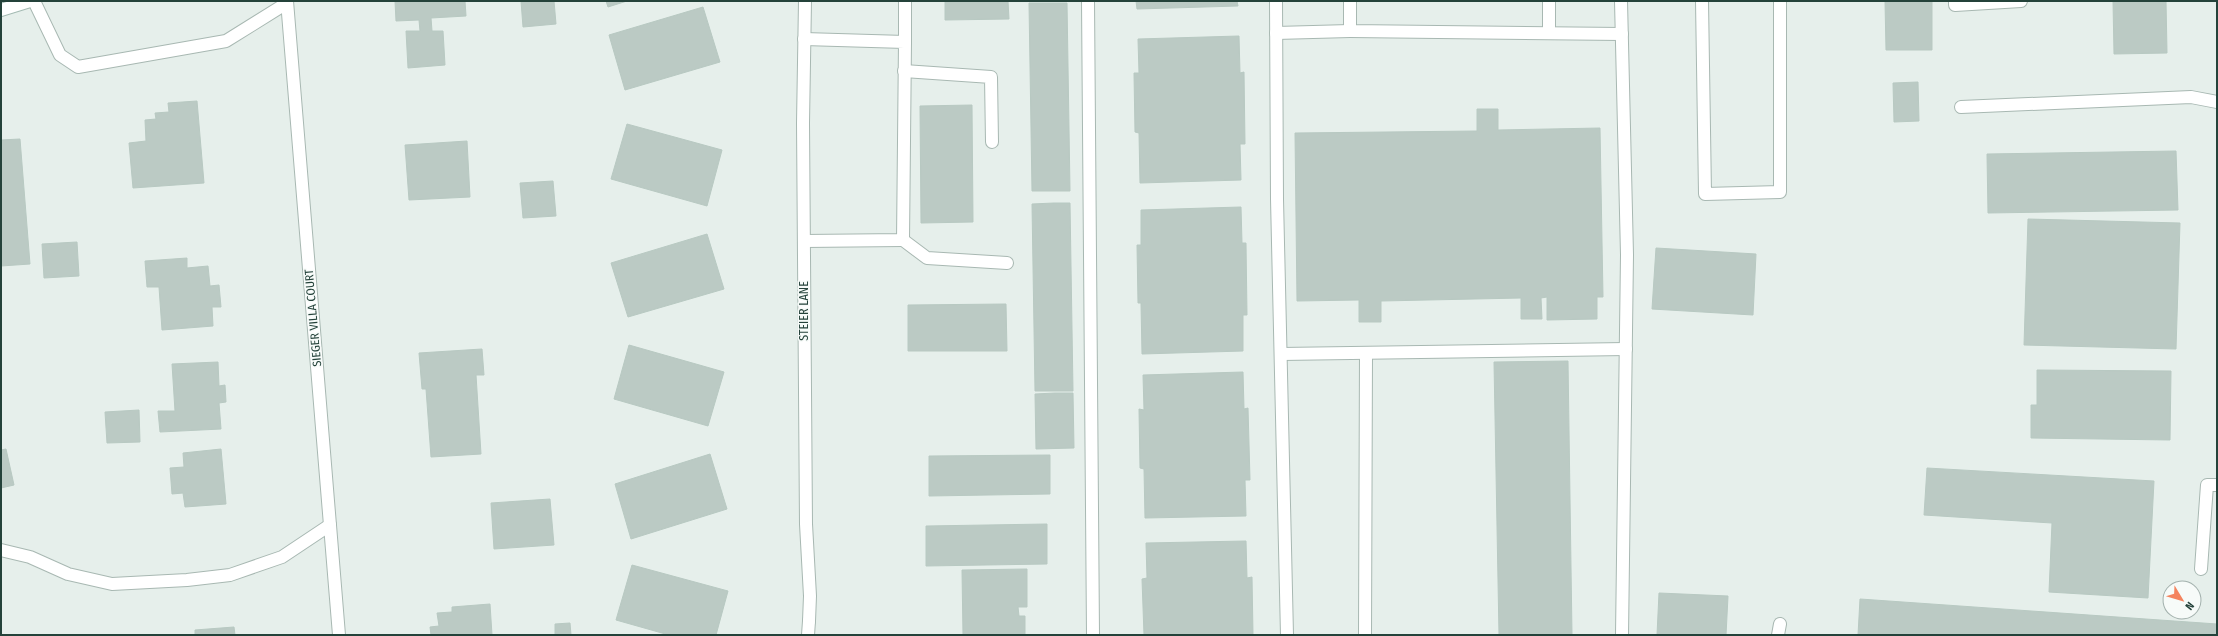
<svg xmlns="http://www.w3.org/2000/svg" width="2218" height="636" font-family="'Fira Sans Condensed',sans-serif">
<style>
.building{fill:#bbcac4;stroke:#b8c9c2}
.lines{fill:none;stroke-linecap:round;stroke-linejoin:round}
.service-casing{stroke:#a8b8b2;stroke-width:14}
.minor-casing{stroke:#a8b8b2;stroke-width:14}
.secondary-casing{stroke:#a4bbb3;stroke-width:14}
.service{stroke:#fff;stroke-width:12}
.minor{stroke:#fff;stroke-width:12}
.secondary{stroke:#fff;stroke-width:12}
.labels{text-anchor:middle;stroke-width:3;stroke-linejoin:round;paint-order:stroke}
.street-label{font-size:12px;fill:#24423a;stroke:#f7fbf9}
</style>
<rect width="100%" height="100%" fill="#e6efeb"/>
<g class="building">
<path d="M395,1H465L466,16L431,18L432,31H443L445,65L408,68L406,31H420L419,20L396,21Z"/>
<path d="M521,1H554L556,24L523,27Z"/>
<path d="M606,1H627L608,7Z"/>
<path d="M945,1H1008L1009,19L945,20Z"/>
<path d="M1136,1H1237L1238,6L1137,9Z"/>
<path d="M1885,1H1932V50H1886Z"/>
<path d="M2113,1H2166L2167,53L2114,54Z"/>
<path d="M1029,3H1067L1070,191H1032Z"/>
<path d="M703,7L720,62L625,90L609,35Z"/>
<path d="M1239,36L1240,73L1244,72L1245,144H1240L1241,180L1140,183L1139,133L1135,132L1134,73H1139L1138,39Z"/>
<path d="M1918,82L1919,121L1894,122L1893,83Z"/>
<path d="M197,101L204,183L133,188L129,143L146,141L145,120L156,119L155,113L169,112L168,103Z"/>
<path d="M972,105L973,222L921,223L920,106Z"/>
<path d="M1477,109H1498V130L1600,128L1603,297H1597V319L1547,320V297L1541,298L1542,319H1521V298L1381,301V322H1359V300L1297,301L1295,133L1477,131Z"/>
<path d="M627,124L722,150L707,206L611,179Z"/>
<path d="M20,139L30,264L1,266V140Z"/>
<path d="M467,141L470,197L409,200L405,145Z"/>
<path d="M2176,151L2178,210L1988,213L1987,154Z"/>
<path d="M553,181L556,216L523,218L520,183Z"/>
<path d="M1054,203H1070L1073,391H1035L1032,204Z"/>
<path d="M1241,207L1242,243H1246L1247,315H1243V351L1142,354L1141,303H1138L1137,245H1141V210Z"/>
<path d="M2028,219L2180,223L2176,349L2024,345Z"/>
<path d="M707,234L724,289L628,317L611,263Z"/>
<path d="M77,242L79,276L44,278L42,244Z"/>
<path d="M1656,248L1756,254L1753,315L1652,309Z"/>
<path d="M187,258V268L208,266L210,286L219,285L221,307H212L213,326L162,330L159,287H147L145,261Z"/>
<path d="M1006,304L1007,351H908V305Z"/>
<path d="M629,345L724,372L708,426L614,399Z"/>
<path d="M482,349L484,375H476L481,454L431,457L426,389H422L419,353Z"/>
<path d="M1568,361L1572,635H1499L1494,362Z"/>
<path d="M218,362L219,386L225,385L226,402L219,403L221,429L160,432L158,411H175L172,364Z"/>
<path d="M2037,370L2171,371L2170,440L2031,438V405H2037Z"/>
<path d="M1243,372L1244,409L1248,408L1250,480H1245L1246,516L1145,518L1144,469L1140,468L1139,409L1144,410L1143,375Z"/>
<path d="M1055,393H1073L1074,448L1036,449L1035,394Z"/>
<path d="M139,410L140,442L107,443L105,412Z"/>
<path d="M6,449L14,485L1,488V450Z"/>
<path d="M221,449L226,504L185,507L183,493L172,494L170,468L184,467L183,453Z"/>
<path d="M710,454L727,509L631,539L615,484Z"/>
<path d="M1050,455V494L929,496V456Z"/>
<path d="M1927,468L2154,481L2148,598L2049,592L2052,523L1924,515Z"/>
<path d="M550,499L554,545L494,549L491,503Z"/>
<path d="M1047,524V564L926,566V526Z"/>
<path d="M1246,541L1247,578L1252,577L1253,635H1144L1142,579L1147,578L1146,543Z"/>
<path d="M632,565L728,591L716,635H669L616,620Z"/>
<path d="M1027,569V607H1018L1019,616H1025V635H963L962,570Z"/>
<path d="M1659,593L1728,596L1726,635H1657Z"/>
<path d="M1860,599L2217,624V635H1858Z"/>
<path d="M490,604L492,635H431L430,627L439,626L437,613L452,612V607Z"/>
<path d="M570,623L571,635H555V624Z"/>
<path d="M234,627L235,635H195V630Z"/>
</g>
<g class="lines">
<g class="service-casing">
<g id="service">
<path d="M34,1L60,55L78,67L226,41L287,3"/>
<path d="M1276,1L1277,199L1287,635"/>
<path d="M1350,1V31L1622,34"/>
<path d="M1549,1V33"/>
<path d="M1621,1L1627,255L1622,635"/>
<path d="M1702,1L1705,194L1780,192V1"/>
<path d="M1955,1V5L2021,1"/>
<path d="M1276,33L1350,31"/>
<path d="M905,42V1"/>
<path d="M904,71L991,77L992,142"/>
<path d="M1961,107L2191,97L2217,102"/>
<path d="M903,240L927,258L1007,263"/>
<path d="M804,241L903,240L905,42L804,39"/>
<path d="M1281,354L1626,349"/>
<path d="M1,550L30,557L68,574L112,584L187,580L230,575L282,557L330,525"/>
<path d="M2201,569L2207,485H2217"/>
<path d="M808,635L809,621"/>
<path d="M1365,635L1366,353"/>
</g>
</g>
<g class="minor-casing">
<g id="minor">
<path d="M287,1L339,635"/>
<path d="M805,1L803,123L806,524L810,596L809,621"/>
<path d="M1088,1L1093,635"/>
<path d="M1778,635L1780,624"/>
</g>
</g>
<g class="secondary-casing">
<path id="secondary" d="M1,10L30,1"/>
</g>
<use href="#service" class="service"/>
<use href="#minor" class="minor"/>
<use href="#secondary" class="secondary"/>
</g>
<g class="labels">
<g class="street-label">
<text transform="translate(804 311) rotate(-90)" y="4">STEIER LANE</text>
<text transform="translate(313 318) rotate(-95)" y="4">SIEGER VILLA COURT</text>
</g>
</g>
<rect width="2218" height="636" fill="none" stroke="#24423a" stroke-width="4"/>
<g transform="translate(2182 600) rotate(128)"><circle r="19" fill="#f7fbf9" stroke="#a3b1ad"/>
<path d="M0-3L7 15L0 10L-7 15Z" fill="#f4845f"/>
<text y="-6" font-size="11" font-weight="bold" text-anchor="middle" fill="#24423a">N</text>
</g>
</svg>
